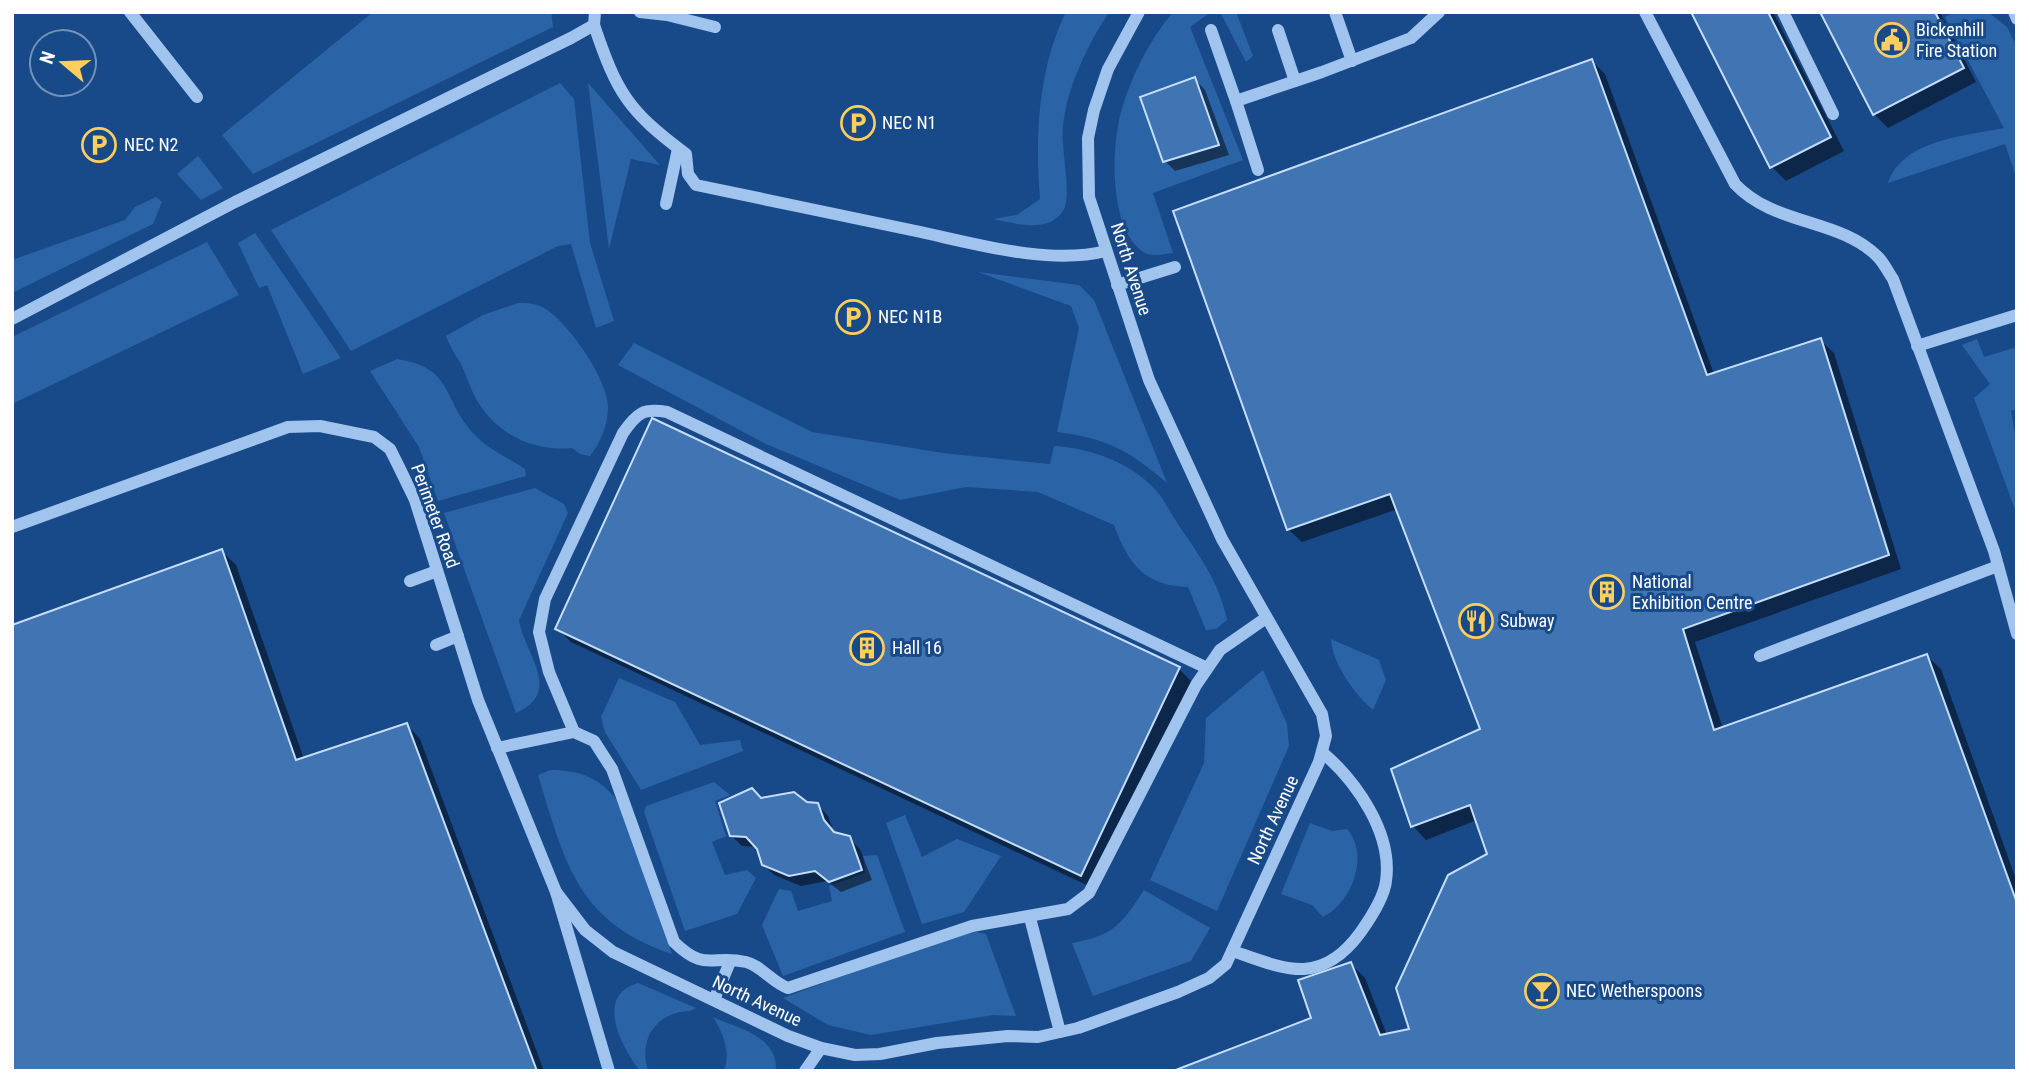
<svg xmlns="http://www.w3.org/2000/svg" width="2029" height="1083" font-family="'Roboto Condensed',sans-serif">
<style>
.green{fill:#2a64a7}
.shadow{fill:#0007}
.building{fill:#4074b2;stroke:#c6defa;stroke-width:2}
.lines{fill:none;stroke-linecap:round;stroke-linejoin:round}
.minor{stroke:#a0c4ee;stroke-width:12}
.labels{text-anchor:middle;stroke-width:6;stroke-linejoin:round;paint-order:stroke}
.poi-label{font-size:18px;fill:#fff;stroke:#184a89;text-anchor:start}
.street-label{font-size:18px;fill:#fff;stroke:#184a89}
</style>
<rect width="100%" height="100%" fill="#184a89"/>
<g class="green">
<path d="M373,12H551L553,27L253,174L222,135Z"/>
<path d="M1066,12H1109C1088,44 1067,87 1063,126C1060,147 1073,195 1063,211C1048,234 1014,223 993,219L1017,215L1040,199C1035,136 1038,69 1066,12Z"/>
<path d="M1173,12H1211L1190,27L1243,160L1153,193L1173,253C1163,254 1150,258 1142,251C1109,227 1111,148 1121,112C1131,76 1149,41 1173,12Z"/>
<path d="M1220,12H1236L1253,56L1246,62Z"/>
<path d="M1955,12H1988L2007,27L2017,47V179L2005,144L1888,183C1903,139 1966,136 2004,128L1945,17Z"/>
<path d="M560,83L574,99L590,243L614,321L596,328L571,244L558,246L351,351L271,230Z"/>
<path d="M588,83L660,165L631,159L609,249Z"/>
<path d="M198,156L223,188L201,200L177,174Z"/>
<path d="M156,197L162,202L153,224L12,293V260L125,220L135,207Z"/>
<path d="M255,233L341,358L303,374L267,285L259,288L238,243Z"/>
<path d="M207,242L239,295L12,404V337Z"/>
<path d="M978,272L1079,285L1094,300L1167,483C1128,450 1109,439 1057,432L1079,328L1071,306Z"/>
<path d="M518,303C527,303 535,303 544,308C568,322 607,378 608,406C608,425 601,442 590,456L580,454L572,448C531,452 493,432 474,395C469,385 466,374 461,364C455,354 450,347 446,336L483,315Z"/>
<path d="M1977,339L1984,357L2017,347V409L2011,411L2017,446V515L1974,398L1990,384L1962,345Z"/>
<path d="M634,343L812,432L943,453L1050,464L1054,446C1092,448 1135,464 1159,494C1167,505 1174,519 1182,530C1202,559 1220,585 1227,620L1216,629L1206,630L1188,587C1144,586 1128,563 1114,525L1038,492L966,487L900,500L766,444L618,365Z"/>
<path d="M397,359C455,368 441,399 475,435C490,451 508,457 525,469L526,476L438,501L419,447L370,371Z"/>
<path d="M535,488L564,504L568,513L519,620C524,653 564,692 516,713L444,513Z"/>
<path d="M1331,639L1379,660L1386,680L1373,710C1355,695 1332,663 1331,639Z"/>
<path d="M1263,670L1287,724L1289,746L1217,911L1150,880L1204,763L1206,718Z"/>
<path d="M619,678L675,702L700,745L740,740L743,751L641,790L605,732L601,717Z"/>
<path d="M550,770C580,770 601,778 619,803L672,954C577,922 565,863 538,775Z"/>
<path d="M714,782L730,795L715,801L726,836L712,842L725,875L747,870L756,878L737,914L685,931L644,812L646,806Z"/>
<path d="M905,815L922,857L957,839L1001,856L964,912L922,924L886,823Z"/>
<path d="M1310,823L1332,831L1347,829C1370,855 1352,903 1323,917L1312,905L1281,894Z"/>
<path d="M877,855L905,932L783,976L762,925L779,889L791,891L798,911L832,901L829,886L865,873L863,856Z"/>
<path d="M1144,890L1210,928L1191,961L1093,996L1072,943C1114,935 1121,925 1144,890Z"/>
<path d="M966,930L986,934L1016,1016L993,1015L871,1035L828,1025L783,998Z"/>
<path d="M638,983L696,1008C690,1012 687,1011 680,1012C650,1019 640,1044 648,1071H640C621,1046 594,996 638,983Z"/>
<path d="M713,1017C739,1029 778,1036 776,1071H724C731,1052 723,1033 713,1017Z"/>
</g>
<g class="shadow">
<path d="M1693,12H1773L1844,151L1786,181L1772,167Z"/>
<path d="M1822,12H1940L1976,82L1888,128L1874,114Z"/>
<path d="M1592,61L1605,74L1714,374L1820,340L1834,353L1901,569L1695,642L1723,729L1927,656L1941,669L2017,882V1071H1178L1314,1019L1351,964L1365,978L1387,1035L1412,1030L1489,855L1477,820L1426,840L1413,826L1482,730L1398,509L1302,542L1288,529Z"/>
<path d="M1195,79L1205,90L1229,155L1175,171L1165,161Z"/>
<path d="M222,551L236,565L304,759L407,725L420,739L544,1071H12Z"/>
<path d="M557,628L1179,669L1192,682L1095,889L571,642Z"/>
<path d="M761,799L818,805L828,816L834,833L849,838L860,849L872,880L841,892L827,881L801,886L774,875L763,864L757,847L742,846L731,835Z"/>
</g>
<g class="building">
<path d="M1691,12H1768L1831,137L1770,168Z"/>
<path d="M1820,12H1935L1964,68L1873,115Z"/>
<path d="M1592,59L1707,375L1821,338L1889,555L1683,629L1714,730L1927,654L2017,903V1071H1173L1311,1018L1298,980L1351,962L1380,1035L1409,1029L1396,988L1448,875L1487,854L1470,805L1411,827L1391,769L1480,729L1390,494L1287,530L1173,211Z"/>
<path d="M1195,77L1219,145L1163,162L1140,97Z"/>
<path d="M652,418L1180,667L1081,876L555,629Z"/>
<path d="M222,549L296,760L407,723L537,1071H12V625Z"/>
<path d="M752,788L761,798L794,792L807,802L818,803L824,820L834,832L850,836L862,870L829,882L815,871L789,876L762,865L757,849L746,837L730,836L719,803Z"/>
</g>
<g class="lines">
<g class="minor">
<path d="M130,12L197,97"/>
<path d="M640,12L667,15L715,27"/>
<path d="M1335,12L1352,61"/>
<path d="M1645,12L1735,184C1774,226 1840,218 1878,257C1884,263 1888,272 1893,279L1994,551L2017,634"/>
<path d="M1783,12L1833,114"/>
<path d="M2014,12L2017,19"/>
<path d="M594,25C617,93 628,111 686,154L688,174L696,185C768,200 839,215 911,230C970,242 1047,266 1106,251"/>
<path d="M1211,30L1236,101L1322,72L1411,38L1439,12"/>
<path d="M1278,30L1295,81"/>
<path d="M1236,101L1258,170"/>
<path d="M666,204L678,149"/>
<path d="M1117,285L1175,267"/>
<path d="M12,319L235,202L571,38L594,25L595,12"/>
<path d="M1917,346L2017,315"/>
<path d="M12,527L288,427L320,426L374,437L390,449L398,465L415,500L478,700L556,892L609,1071"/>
<path d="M410,581L437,571"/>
<path d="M436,645L458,636"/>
<path d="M1760,656L1998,566"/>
<path d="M574,732L549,672L539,632L545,599L623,433C637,413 643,408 667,412L1207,668"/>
<path d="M497,748L574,732L594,741L612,769L674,942C706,973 711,954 746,962C760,965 773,983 788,988L972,926L1068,909L1089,893L1196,685L1220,650L1266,618"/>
<path d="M556,892L585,930L613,952L788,1036L821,1048L855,1055L880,1054L937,1043L1008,1036L1038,1037L1078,1028L1178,992L1209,978L1226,964L1319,762L1326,736L1322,714L1222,539L1149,380L1089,197L1088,138L1094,110L1108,69L1139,12"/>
<path d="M1030,918L1060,1032"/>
<path d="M1232,951C1255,958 1280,970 1304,969C1329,967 1346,952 1360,933C1370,919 1384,898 1386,881C1393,833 1356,781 1322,752"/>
<path d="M714,1000L730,962"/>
<path d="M805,1071L821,1048"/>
</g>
</g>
<defs>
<g id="civic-ring" transform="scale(1.75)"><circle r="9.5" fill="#184a89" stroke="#ffce5c" stroke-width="1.5"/><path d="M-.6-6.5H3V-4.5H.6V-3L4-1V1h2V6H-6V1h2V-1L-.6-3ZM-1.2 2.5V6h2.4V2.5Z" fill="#ffce5c"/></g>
<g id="parking-ring" transform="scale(1.75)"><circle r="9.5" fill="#184a89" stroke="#ffce5c" stroke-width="1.5"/><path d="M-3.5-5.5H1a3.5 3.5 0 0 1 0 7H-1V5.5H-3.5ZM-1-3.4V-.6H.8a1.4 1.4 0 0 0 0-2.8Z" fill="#ffce5c"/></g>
<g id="building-ring" transform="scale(1.75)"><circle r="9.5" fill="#184a89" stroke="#ffce5c" stroke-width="1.5"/><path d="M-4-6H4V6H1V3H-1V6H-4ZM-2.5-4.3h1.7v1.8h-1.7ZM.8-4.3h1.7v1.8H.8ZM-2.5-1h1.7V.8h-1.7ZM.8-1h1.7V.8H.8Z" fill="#ffce5c"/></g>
<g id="restaurant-ring" transform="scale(1.75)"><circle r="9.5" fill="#184a89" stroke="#ffce5c" stroke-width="1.5"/><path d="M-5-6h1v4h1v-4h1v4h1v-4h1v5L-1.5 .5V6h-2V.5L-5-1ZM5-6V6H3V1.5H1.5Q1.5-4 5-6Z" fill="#ffce5c"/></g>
<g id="bar-ring" transform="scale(1.75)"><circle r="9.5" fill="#184a89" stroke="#ffce5c" stroke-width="1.5"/><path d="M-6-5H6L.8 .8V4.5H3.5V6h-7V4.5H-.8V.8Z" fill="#ffce5c"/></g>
</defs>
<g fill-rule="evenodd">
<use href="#civic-ring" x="1892" y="40"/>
<use href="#parking-ring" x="858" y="123"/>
<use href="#parking-ring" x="99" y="145"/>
<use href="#parking-ring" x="853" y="317"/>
<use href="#building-ring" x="1607" y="592"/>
<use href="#restaurant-ring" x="1476" y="621"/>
<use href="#building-ring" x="867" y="648"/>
<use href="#bar-ring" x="1542" y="991"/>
</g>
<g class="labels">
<g class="poi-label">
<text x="1916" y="36">Bickenhill<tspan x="1916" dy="21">Fire Station</tspan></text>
<text x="882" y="129">NEC N1</text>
<text x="124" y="151">NEC N2</text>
<text x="878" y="323">NEC N1B</text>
<text x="1632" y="588">National<tspan x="1632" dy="21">Exhibition Centre</tspan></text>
<text x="1500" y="627">Subway</text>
<text x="892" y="654">Hall 16</text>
<text x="1566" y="997">NEC Wetherspoons</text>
</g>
<g class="street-label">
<text transform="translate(1131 269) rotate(72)" y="6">North Avenue</text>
<text transform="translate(435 516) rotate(70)" y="6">Perimeter Road</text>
<text transform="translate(1273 820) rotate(-65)" y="6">North Avenue</text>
<text transform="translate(757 1001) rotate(25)" y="6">North Avenue</text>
</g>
</g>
<rect width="2029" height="1083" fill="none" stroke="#ffffff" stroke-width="28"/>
<g transform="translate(63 63) rotate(289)"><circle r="33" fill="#184a89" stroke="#7492b8" stroke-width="2"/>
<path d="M0-5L12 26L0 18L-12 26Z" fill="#ffce5c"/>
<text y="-10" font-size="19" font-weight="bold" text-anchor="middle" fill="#ffffff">N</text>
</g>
</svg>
